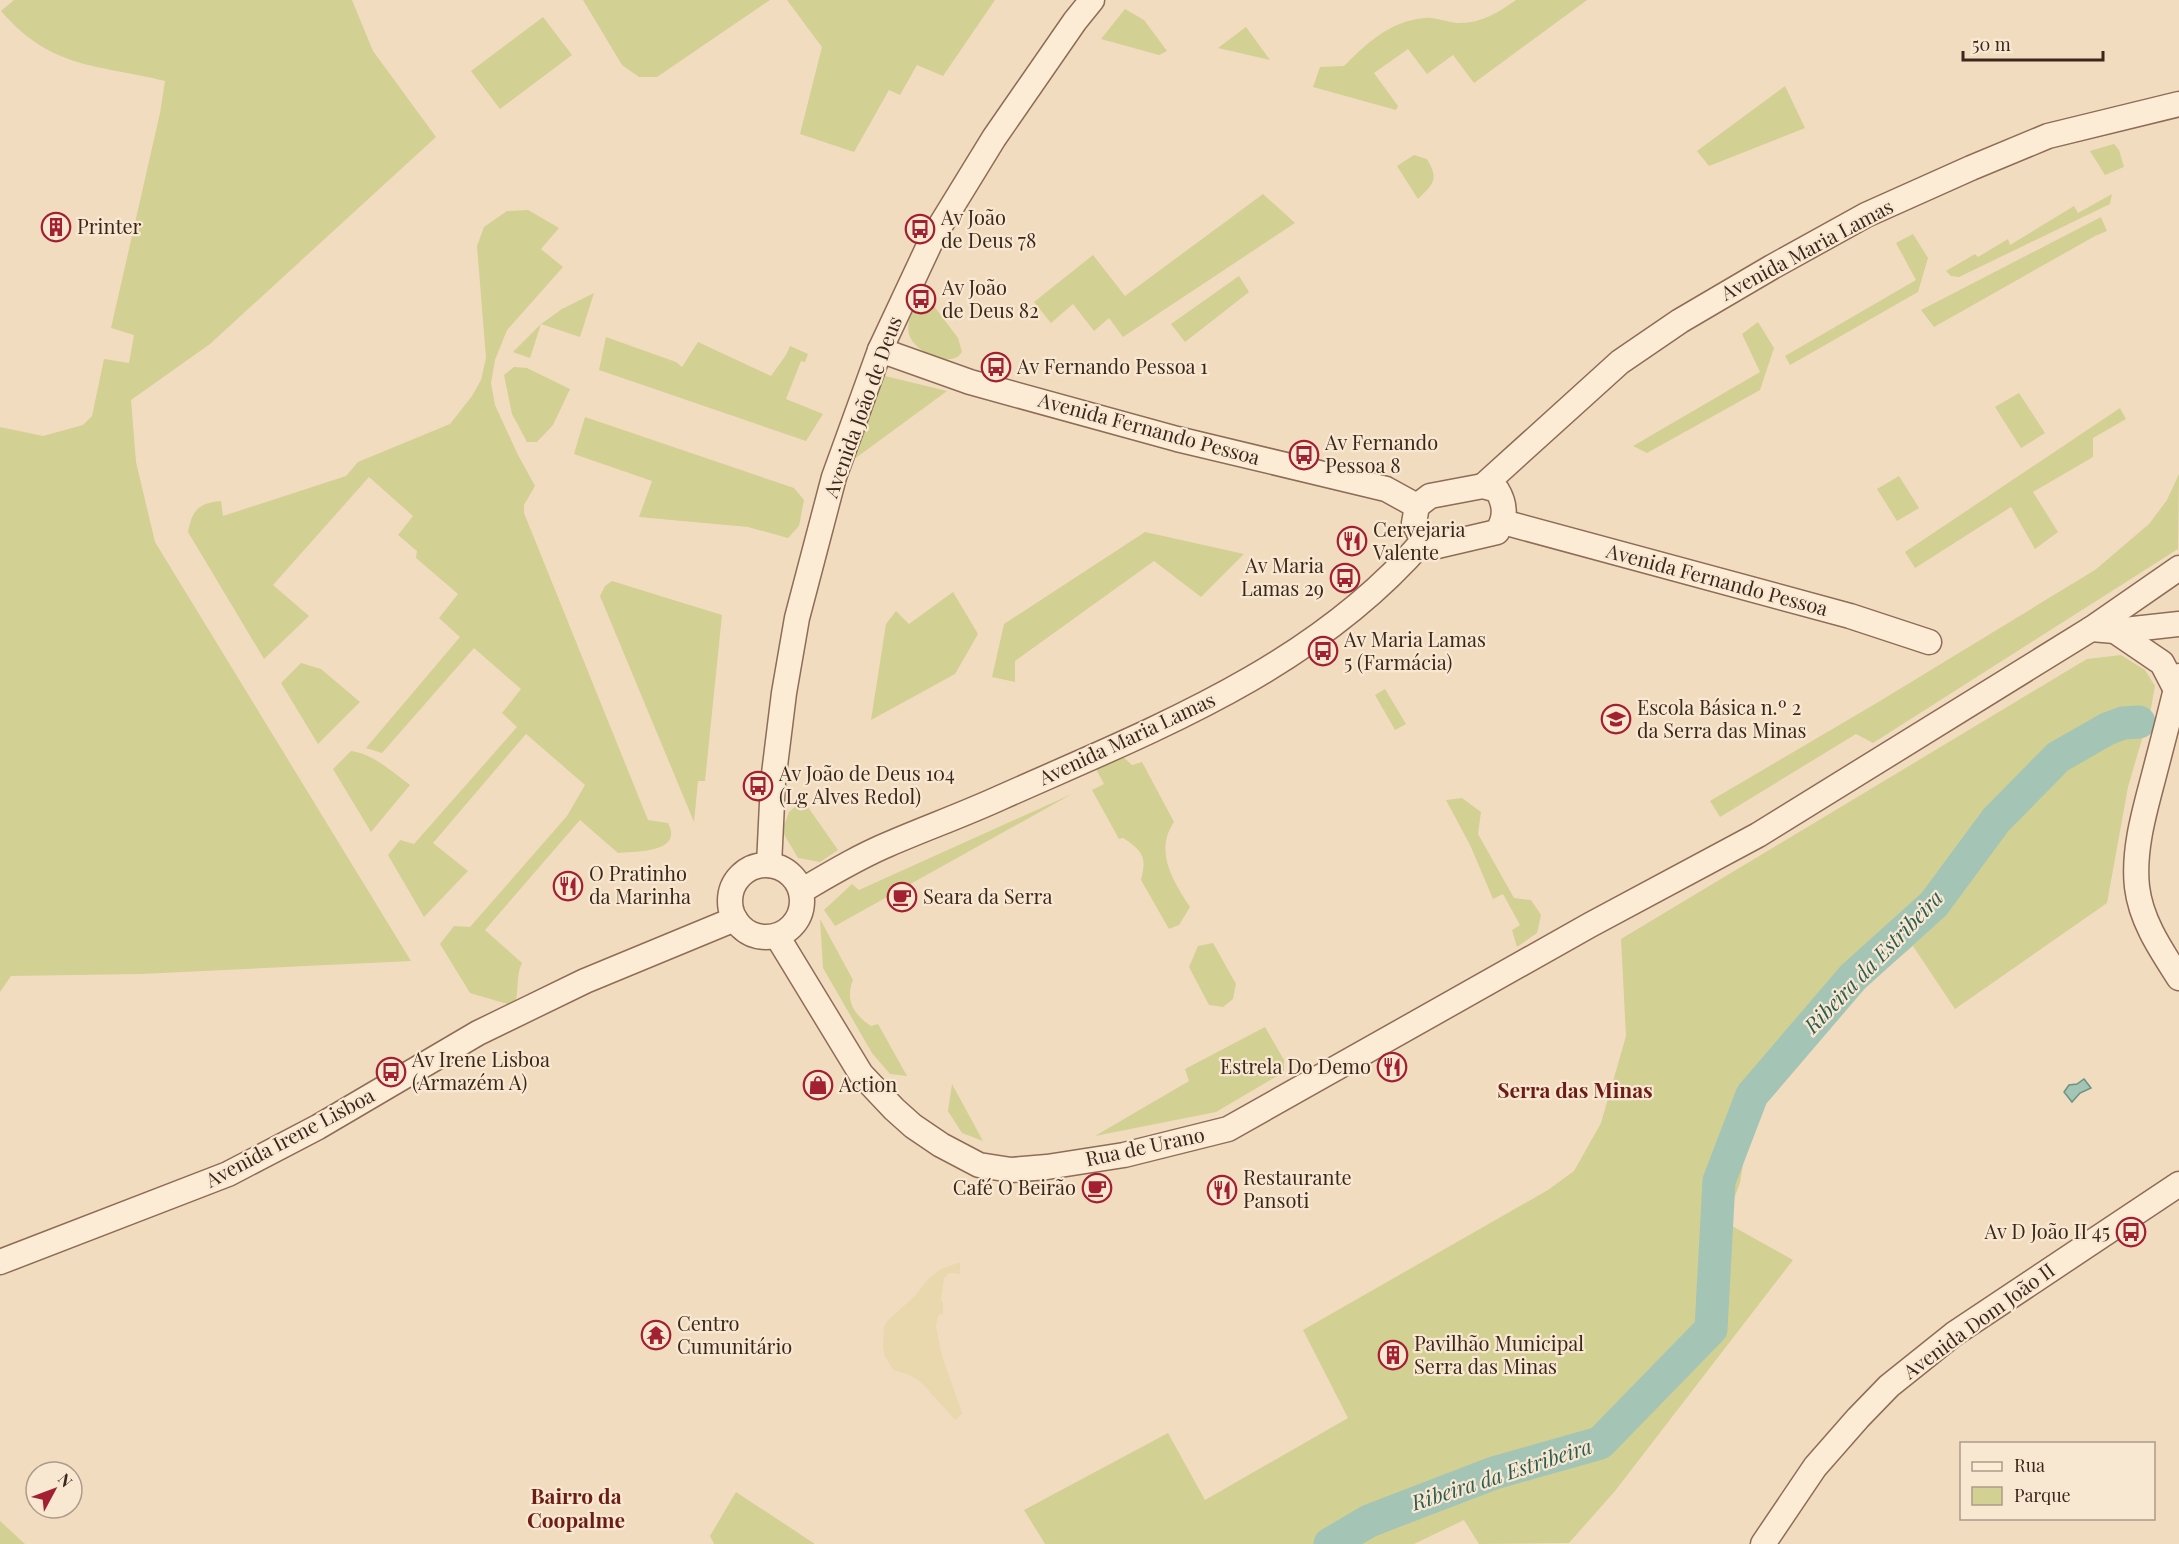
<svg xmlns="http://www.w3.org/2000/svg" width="2179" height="1544" font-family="'Playfair Display',serif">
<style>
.farmland{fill:#e9d7ad}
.green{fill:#d2d093}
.water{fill:#a4c4b6;stroke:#699383;stroke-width:1.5}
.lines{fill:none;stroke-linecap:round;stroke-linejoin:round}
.river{stroke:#a4c4b6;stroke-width:33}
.minor-casing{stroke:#8e6c56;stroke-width:27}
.minor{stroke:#fcebd5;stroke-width:24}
.labels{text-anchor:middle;stroke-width:4.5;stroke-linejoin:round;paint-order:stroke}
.poi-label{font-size:20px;fill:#3c271c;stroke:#f9e8d1;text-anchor:start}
.street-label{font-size:20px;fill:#3c271c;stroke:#f9e8d1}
.water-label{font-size:21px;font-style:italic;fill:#2a5d53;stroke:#f9e8d1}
.neighbourhood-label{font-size:21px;font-weight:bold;fill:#6d1d17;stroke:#f9e8d1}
</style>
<rect width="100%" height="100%" fill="#f2dcc0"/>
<path class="farmland" d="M960,1262V1274L949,1273L944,1278L941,1301H943V1314L938,1315L936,1326L942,1356L961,1410L962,1414L955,1420L920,1381L907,1374L893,1370L884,1355L883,1345L884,1327L887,1321L915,1296L928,1279L941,1269Z"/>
<g class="green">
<path d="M14,0H352L373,51L436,137L210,344L131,400L136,462L155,542L411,961L141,974L11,976L0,992V427L43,436L83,425L92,416L104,359L129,363L134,335L111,328L160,113L165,81C97,64 52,70 1,11Z"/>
<path d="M583,0H770L657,77H639L622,65Z"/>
<path d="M787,0H995L943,76L917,65L900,95L889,90L854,152L800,134L822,47Z"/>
<path d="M1516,0H1587L1474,83L1453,55L1427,74L1408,49L1374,73L1398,106L1396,110L1313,87L1320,67L1344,66C1367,43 1390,21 1425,18C1435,17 1446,22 1457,23C1480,24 1498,13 1516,0Z"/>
<path d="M1125,9L1144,20L1167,51L1159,55L1101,39Z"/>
<path d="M543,17L572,55L500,109L471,71Z"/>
<path d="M1246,27L1270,60L1218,48Z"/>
<path d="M1785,86L1805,128L1709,166L1697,151Z"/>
<path d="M2114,144L2119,150L2124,167L2105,175L2090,151Z"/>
<path d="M1414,155L1427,159C1439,180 1434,183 1418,199L1397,166Z"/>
<path d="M1263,194L1295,223L1123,337L1109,318L1094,331L1073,304L1051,323L1034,302L1093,255L1125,296Z"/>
<path d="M2112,194L2110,204L1959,277L1951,276L1946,271L1975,254L1978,257L2008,239L2010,245L2074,206L2078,213Z"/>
<path d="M528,210L559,228L541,249L563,267L507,330L495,360L491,383L495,405L517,453L535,486L524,505V513L648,820L668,823C684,853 635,851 618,853L580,820L485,930L522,963C515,977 520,991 514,1006L470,993L440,944L454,926L470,927L567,816L585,785L526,734L433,843L468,871L424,917L388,855L400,840L414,844L517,727L502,713L521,689L474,648L382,753L366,748L460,637L439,618L458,594L416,558L417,551L398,535L413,516L369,477L273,585L309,616L264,659L188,532C192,510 199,503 221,501L223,516L346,476L358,462L450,424L472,396L481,380L486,358L477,246L484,227L507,211Z"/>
<path d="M2101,217L2107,231L2095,236L1934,327L1921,310Z"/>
<path d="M1913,234L1928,258L1918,292L1790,365L1785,356L1916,280L1896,243Z"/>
<path d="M1239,276L1249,292L1185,342L1171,324Z"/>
<path d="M922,290L958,338L962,352C959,356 956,359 950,359C937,361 912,348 909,334C906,318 916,304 922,290Z"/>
<path d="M594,293L580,337L541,324L530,358L513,352L541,324L562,309Z"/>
<path d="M1758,322L1774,348L1760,390L1647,453L1633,446L1760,372L1742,334Z"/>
<path d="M606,337L676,362L682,367L698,342L771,376L786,355L790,346L808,354L805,362L801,361L786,399L823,414L806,441L599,370Z"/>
<path d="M514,367L527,368L570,389L553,425L537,442H527L512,414L504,375Z"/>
<path d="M881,375L947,391L853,460Z"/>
<path d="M2019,393L2045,433L2021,448L1995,407Z"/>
<path d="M2120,408L2126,419L2093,438V457L2033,492L2058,532L2035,549L2011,507L1915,568L1905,552Z"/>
<path d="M585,417L794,488L804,500L799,526L788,538L748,527L639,517L652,481L574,454Z"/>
<path d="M2179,474L2178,549L1873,743L1856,734L1720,817L1710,801L1875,704L2095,570L2149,524L2167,500Z"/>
<path d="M1899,476L1919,508L1897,521L1877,489Z"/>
<path d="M1145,532L1244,554L1201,597L1154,561L1015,661V682L992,677L1004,624Z"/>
<path d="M612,581L722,615L705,781H698L694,822L600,596L605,586Z"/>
<path d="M953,592L978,634L955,674L871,720L886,624L896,611L909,624Z"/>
<path d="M2121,655L2145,670L2155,686L2151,708L2128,787L2107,903L1955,1009L1913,946L1823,1022L1752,1109L1740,1183L1725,1222L1793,1260L1615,1491L1569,1543L1479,1544L1464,1520L1414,1544H1045L1024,1510L1168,1433L1205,1500L1348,1418L1303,1330L1548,1190L1574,1171L1601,1123L1626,1036L1621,939L2087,659Z"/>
<path d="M301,663L321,669L360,702L318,744L281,683Z"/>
<path d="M1385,689L1406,724L1395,730L1375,695Z"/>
<path d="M351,751C374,754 392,772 410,785L371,832L333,769Z"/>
<path d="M1122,756L1132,765L1142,762L1174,822C1154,851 1173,881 1190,907L1179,925L1169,929L1141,880C1147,857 1143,851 1123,838L1119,839L1092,790L1104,784L1096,769Z"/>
<path d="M1072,794L835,926L824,910L852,884L859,890Z"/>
<path d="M1462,798L1481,812L1478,834L1514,898L1531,900L1541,915L1537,933L1517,947L1512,930L1520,925L1503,894L1493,899L1471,847L1446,800Z"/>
<path d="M803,800L838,850L820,862L798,858L782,831L789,812Z"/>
<path d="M820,919L853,980C845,1000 853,1014 871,1026L878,1024L907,1076L890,1074L872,1053L823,968Z"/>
<path d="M1213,943L1236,984L1233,999L1223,1007L1209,1005L1189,967L1198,946Z"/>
<path d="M1265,1027L1284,1060V1072L1216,1112L1095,1136L1189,1081L1185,1069Z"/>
<path d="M952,1084L983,1141L962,1133L948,1111Z"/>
<path d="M736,1492L815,1544H714L710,1536Z"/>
<path d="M0,1521L25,1544H0Z"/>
</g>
<path class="water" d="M2084,1079L2091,1088L2080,1093L2072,1102L2064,1092L2069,1085L2077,1084Z"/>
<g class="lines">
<path class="river" d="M1330,1544L1369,1521L1494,1473L1600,1443L1711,1329L1719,1181L1752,1095L1853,977L1934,904L1996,820L2058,757L2107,729L2123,723L2139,722"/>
<g class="minor-casing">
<g id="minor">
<path d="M880,350L970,382L1177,439L1386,489L1417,506"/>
<path d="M1483,486L1620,362L1680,321L1772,267L1866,215L1971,168L2048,136L2179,104"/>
<path d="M1483,486L1497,490C1506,505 1506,518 1497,532L1437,546L1423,541L1414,523L1417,506L1430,496Z"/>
<path d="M1503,522L1850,616L1929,642"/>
<path d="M2091,629L2115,631L2179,624"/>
<path d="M2115,631L2162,663L2176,690"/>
<path d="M2179,676C2171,711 2162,744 2153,779C2144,813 2133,851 2137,887C2141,921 2161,950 2179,978"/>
<path d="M769,865L773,782L784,693L797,618L834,477L880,350L932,239L994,138L1075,21L1092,0"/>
<circle cx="766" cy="901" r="36"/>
<path d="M801,891C830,874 858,857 889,844C926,828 965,814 1002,797C1152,730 1313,669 1423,541"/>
<path d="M777,936L861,1074L894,1109L913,1126L941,1145L979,1165L1011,1170L1047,1167L1124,1155L1228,1129L1590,925L1758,835L2091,629L2179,568"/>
<path d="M0,1262L228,1174L318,1127L478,1033L585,981L735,919"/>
<path d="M1763,1544L1815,1467L1858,1418L1889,1386L1954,1334L2179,1184"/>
</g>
</g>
<use href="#minor" class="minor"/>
</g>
<defs>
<g id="building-ring" transform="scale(1.5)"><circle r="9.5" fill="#f9e8d1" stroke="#a32033" stroke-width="1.5"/><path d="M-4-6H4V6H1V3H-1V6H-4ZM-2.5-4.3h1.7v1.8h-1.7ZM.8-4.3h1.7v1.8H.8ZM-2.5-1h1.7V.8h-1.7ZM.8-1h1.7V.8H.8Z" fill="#a32033"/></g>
<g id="bus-ring" transform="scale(1.5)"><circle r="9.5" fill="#f9e8d1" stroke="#a32033" stroke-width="1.5"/><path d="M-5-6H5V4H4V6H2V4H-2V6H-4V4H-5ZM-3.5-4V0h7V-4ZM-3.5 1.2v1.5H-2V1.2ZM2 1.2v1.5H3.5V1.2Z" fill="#a32033"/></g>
<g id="restaurant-ring" transform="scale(1.5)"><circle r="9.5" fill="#f9e8d1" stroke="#a32033" stroke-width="1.5"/><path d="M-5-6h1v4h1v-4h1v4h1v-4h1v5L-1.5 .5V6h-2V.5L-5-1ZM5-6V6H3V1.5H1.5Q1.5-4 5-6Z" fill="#a32033"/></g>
<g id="school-ring" transform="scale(1.5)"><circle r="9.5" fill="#f9e8d1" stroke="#a32033" stroke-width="1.5"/><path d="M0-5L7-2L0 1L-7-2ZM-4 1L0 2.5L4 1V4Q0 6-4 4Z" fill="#a32033"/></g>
<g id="cafe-ring" transform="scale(1.5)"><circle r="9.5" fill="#f9e8d1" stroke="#a32033" stroke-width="1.5"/><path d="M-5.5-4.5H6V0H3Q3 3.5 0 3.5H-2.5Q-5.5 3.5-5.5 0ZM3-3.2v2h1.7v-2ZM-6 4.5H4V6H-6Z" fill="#a32033"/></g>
<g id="shop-ring" transform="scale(1.5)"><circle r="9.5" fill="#f9e8d1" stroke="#a32033" stroke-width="1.5"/><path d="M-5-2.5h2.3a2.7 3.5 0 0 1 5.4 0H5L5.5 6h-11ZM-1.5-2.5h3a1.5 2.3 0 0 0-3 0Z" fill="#a32033"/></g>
<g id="temple-ring" transform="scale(1.5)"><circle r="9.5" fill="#f9e8d1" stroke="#a32033" stroke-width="1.5"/><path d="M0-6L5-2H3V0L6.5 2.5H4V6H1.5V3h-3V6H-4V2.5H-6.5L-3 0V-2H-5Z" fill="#a32033"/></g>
</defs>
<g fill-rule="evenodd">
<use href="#building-ring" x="56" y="227"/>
<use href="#bus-ring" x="920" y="229"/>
<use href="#bus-ring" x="921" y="299"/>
<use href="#bus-ring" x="996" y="367"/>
<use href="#bus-ring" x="1304" y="455"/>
<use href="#restaurant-ring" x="1352" y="541"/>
<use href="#bus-ring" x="1345" y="578"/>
<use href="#bus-ring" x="1323" y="651"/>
<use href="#school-ring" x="1616" y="719"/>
<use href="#bus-ring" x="758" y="786"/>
<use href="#restaurant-ring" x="568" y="886"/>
<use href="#cafe-ring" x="902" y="897"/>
<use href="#restaurant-ring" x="1392" y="1067"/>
<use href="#bus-ring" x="391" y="1072"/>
<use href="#shop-ring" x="818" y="1085"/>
<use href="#cafe-ring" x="1097" y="1188"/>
<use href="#restaurant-ring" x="1222" y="1190"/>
<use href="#bus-ring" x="2131" y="1232"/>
<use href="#temple-ring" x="656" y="1335"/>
<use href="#building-ring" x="1393" y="1355"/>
</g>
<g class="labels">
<g class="poi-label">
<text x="941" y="225">Av João<tspan x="941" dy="23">de Deus 78</tspan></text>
<text x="77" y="234">Printer</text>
<text x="942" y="295">Av João<tspan x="942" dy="23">de Deus 82</tspan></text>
<text x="1017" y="374">Av Fernando Pessoa 1</text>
<text x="1325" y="450">Av Fernando<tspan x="1325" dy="23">Pessoa 8</tspan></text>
<text x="1373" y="537">Cervejaria<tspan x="1373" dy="23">Valente</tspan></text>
<text x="1324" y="573" text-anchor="end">Av Maria<tspan x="1324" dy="23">Lamas 29</tspan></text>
<text x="1344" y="647">Av Maria Lamas<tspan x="1344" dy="23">5 (Farmácia)</tspan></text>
<text x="1637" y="715">Escola Básica n.º 2<tspan x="1637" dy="23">da Serra das Minas</tspan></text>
<text x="779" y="781">Av João de Deus 104<tspan x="779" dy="23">(Lg Alves Redol)</tspan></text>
<text x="589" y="881">O Pratinho<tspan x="589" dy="23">da Marinha</tspan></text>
<text x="923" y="904">Seara da Serra</text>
<text x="412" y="1067">Av Irene Lisboa<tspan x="412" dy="23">(Armazém A)</tspan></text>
<text x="1371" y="1074" text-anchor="end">Estrela Do Demo</text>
<text x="839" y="1092">Action</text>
<text x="1243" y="1185">Restaurante<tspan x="1243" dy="23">Pansoti</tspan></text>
<text x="1076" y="1195" text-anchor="end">Café O Beirão</text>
<text x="2110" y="1239" text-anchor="end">Av D João II 45</text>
<text x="677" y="1331">Centro<tspan x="677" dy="23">Cumunitário</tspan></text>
<text x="1414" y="1351">Pavilhão Municipal<tspan x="1414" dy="23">Serra das Minas</tspan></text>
</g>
<g class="street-label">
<text transform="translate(1807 250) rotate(-28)" y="7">Avenida Maria Lamas</text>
<text transform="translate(863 407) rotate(-70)" y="7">Avenida João de Deus</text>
<text transform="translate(1149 429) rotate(15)" y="7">Avenida Fernando Pessoa</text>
<text transform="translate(1717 580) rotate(15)" y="7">Avenida Fernando Pessoa</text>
<text transform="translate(1127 739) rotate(-25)" y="7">Avenida Maria Lamas</text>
<text transform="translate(290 1138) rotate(-28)" y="7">Avenida Irene Lisboa</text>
<text transform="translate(1145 1147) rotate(-12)" y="7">Rua de Urano</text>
<text transform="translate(1979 1321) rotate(-36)" y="7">Avenida Dom João II</text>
</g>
<g class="water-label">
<text transform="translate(1874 962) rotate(-46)" y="7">Ribeira da Estribeira</text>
<text transform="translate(1502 1475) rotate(-18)" y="7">Ribeira da Estribeira</text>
</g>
<g class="neighbourhood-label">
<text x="1575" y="1098">Serra das Minas</text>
<text x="576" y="1504">Bairro da<tspan x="576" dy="24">Coopalme</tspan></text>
</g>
</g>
<rect x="1960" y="1442" width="195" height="78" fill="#f9e8d1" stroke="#ad9b89" stroke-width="1.5"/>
<rect x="1972" y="1462" width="30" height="9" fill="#fcebd5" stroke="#ad9b89" stroke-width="1.5"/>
<text x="2014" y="1472" font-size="18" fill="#3c271c">Rua</text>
<rect x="1972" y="1487" width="30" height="18" fill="#d2d093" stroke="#ad9b89" stroke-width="1.5"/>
<text x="2014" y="1502" font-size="18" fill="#3c271c">Parque</text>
<g transform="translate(54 1490) rotate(49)"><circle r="28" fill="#f9e8d1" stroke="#ad9b89" stroke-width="1.5"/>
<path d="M0-4.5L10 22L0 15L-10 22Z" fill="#a32033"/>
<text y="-9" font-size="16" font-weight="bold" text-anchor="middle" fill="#3c271c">N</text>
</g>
<path d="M1963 51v9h140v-9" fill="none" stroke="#3c271c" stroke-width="3"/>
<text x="1972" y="51" font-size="18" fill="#3c271c" stroke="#f9e8d1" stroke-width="4.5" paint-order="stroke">50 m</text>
</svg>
